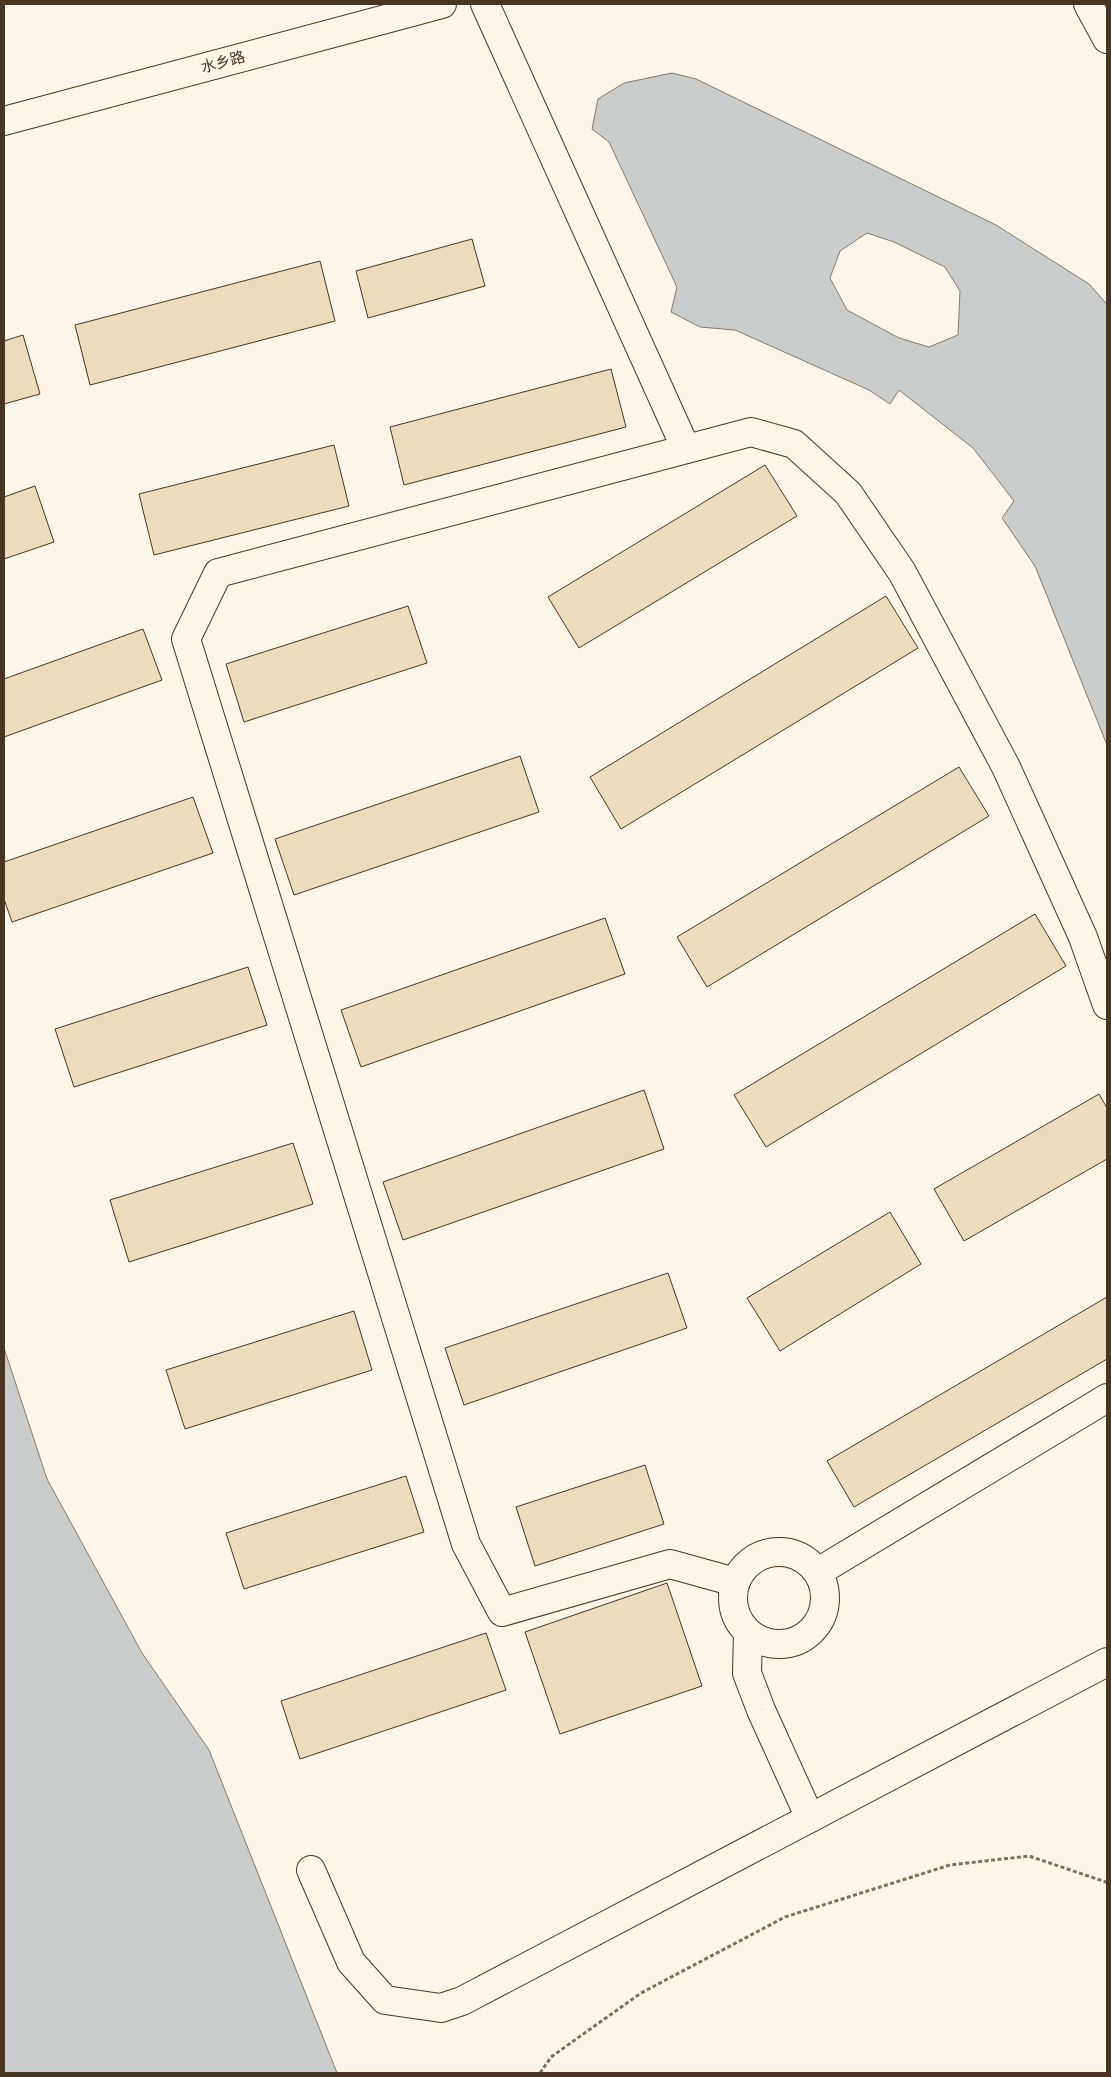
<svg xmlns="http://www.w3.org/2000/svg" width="1111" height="2077" font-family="Raleway,'Noto Sans SC',sans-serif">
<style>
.water{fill:#c9cecd;stroke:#887966;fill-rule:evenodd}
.building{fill:#ecdcbc;stroke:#4a3520}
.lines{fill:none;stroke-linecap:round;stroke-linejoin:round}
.minor-casing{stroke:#4a3520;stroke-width:30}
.major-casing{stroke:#4a3520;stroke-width:30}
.path{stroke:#7f6f5c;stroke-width:3;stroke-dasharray:4 2.5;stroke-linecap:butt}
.minor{stroke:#fbf6e9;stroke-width:28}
.major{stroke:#fbf6e9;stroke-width:28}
.labels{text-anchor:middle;stroke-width:4;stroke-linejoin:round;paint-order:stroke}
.street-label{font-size:15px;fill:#4a3520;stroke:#fbf6e9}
</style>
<rect width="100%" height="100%" fill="#fbf6e9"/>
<g class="water">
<path d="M672,73L696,79L996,225L1089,284L1105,302L1107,305V745L1035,566L1002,518L1014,501L973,448L899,390L890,404L869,390L735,330L700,327L671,312L677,287L609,142L592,129L598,99L624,83ZM867,233L894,242L945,267L960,291L958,335L929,347L899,338L847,310L830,278L840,251Z"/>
<path d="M4,1348L47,1479L142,1653L209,1750L337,2073H4Z"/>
</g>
<g class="building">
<path d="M472,239L485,286L368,318L356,271Z"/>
<path d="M320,261L335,321L90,385L75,325Z"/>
<path d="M23,335L40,394L4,404V341Z"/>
<path d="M611,369L626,427L404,485L390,427Z"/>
<path d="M334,445L349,506L154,555L139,494Z"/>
<path d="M765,465L797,516L579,648L548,597Z"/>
<path d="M35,486L54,542L4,559V497Z"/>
<path d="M886,596L918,648L621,829L590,777Z"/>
<path d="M408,606L427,663L244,722L226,664Z"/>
<path d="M143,629L162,680L4,737V679Z"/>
<path d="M520,756L539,812L294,895L275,839Z"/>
<path d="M959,767L989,816L707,987L677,937Z"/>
<path d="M193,797L213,853L12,922L4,899V862Z"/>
<path d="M1035,914L1066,966L766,1147L734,1095Z"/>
<path d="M605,918L625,974L361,1067L341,1010Z"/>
<path d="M248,967L267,1025L74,1087L55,1029Z"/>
<path d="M644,1090L664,1149L403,1240L383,1182Z"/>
<path d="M1099,1094L1107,1108V1159L964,1241L934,1189Z"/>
<path d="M293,1143L313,1204L129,1262L110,1200Z"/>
<path d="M890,1212L921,1264L780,1351L747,1298Z"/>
<path d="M668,1273L687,1328L464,1405L445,1348Z"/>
<path d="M1107,1297V1359L854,1507L827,1461Z"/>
<path d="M354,1311L372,1370L185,1429L166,1370Z"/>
<path d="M645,1465L664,1524L535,1566L516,1507Z"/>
<path d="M406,1476L424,1532L244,1589L226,1533Z"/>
<path d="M667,1583L702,1686L560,1734L525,1632Z"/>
<path d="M486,1633L506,1690L300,1759L281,1701Z"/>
</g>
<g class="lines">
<g class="minor-casing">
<g id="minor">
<path d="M485,4L686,449"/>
<path d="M4,121L442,4"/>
<circle cx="779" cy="1598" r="46"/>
<path d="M818,1572L1107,1398"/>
<path d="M735,1582L670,1564L502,1612L466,1544L186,639L218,573L751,432L794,444L848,493L902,572L1006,767L1083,937L1107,1005"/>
<path d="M748,1633L747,1673L761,1710L810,1818"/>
<path d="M311,1870L351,1962L385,2000L441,2008L462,2001L1107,1662"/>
</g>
</g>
<g class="major-casing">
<path id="major" d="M1088,4L1107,39"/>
</g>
<path class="path" d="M540,2073L551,2057L641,1993L785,1917L950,1865L1029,1856L1106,1882L1107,1884"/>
<use href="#minor" class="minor"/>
<use href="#major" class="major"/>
</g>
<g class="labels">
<g class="street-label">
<text transform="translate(223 62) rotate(-15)" y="5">水乡路</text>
</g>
</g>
<rect width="1111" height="2077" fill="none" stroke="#4a3520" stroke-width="10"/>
</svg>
